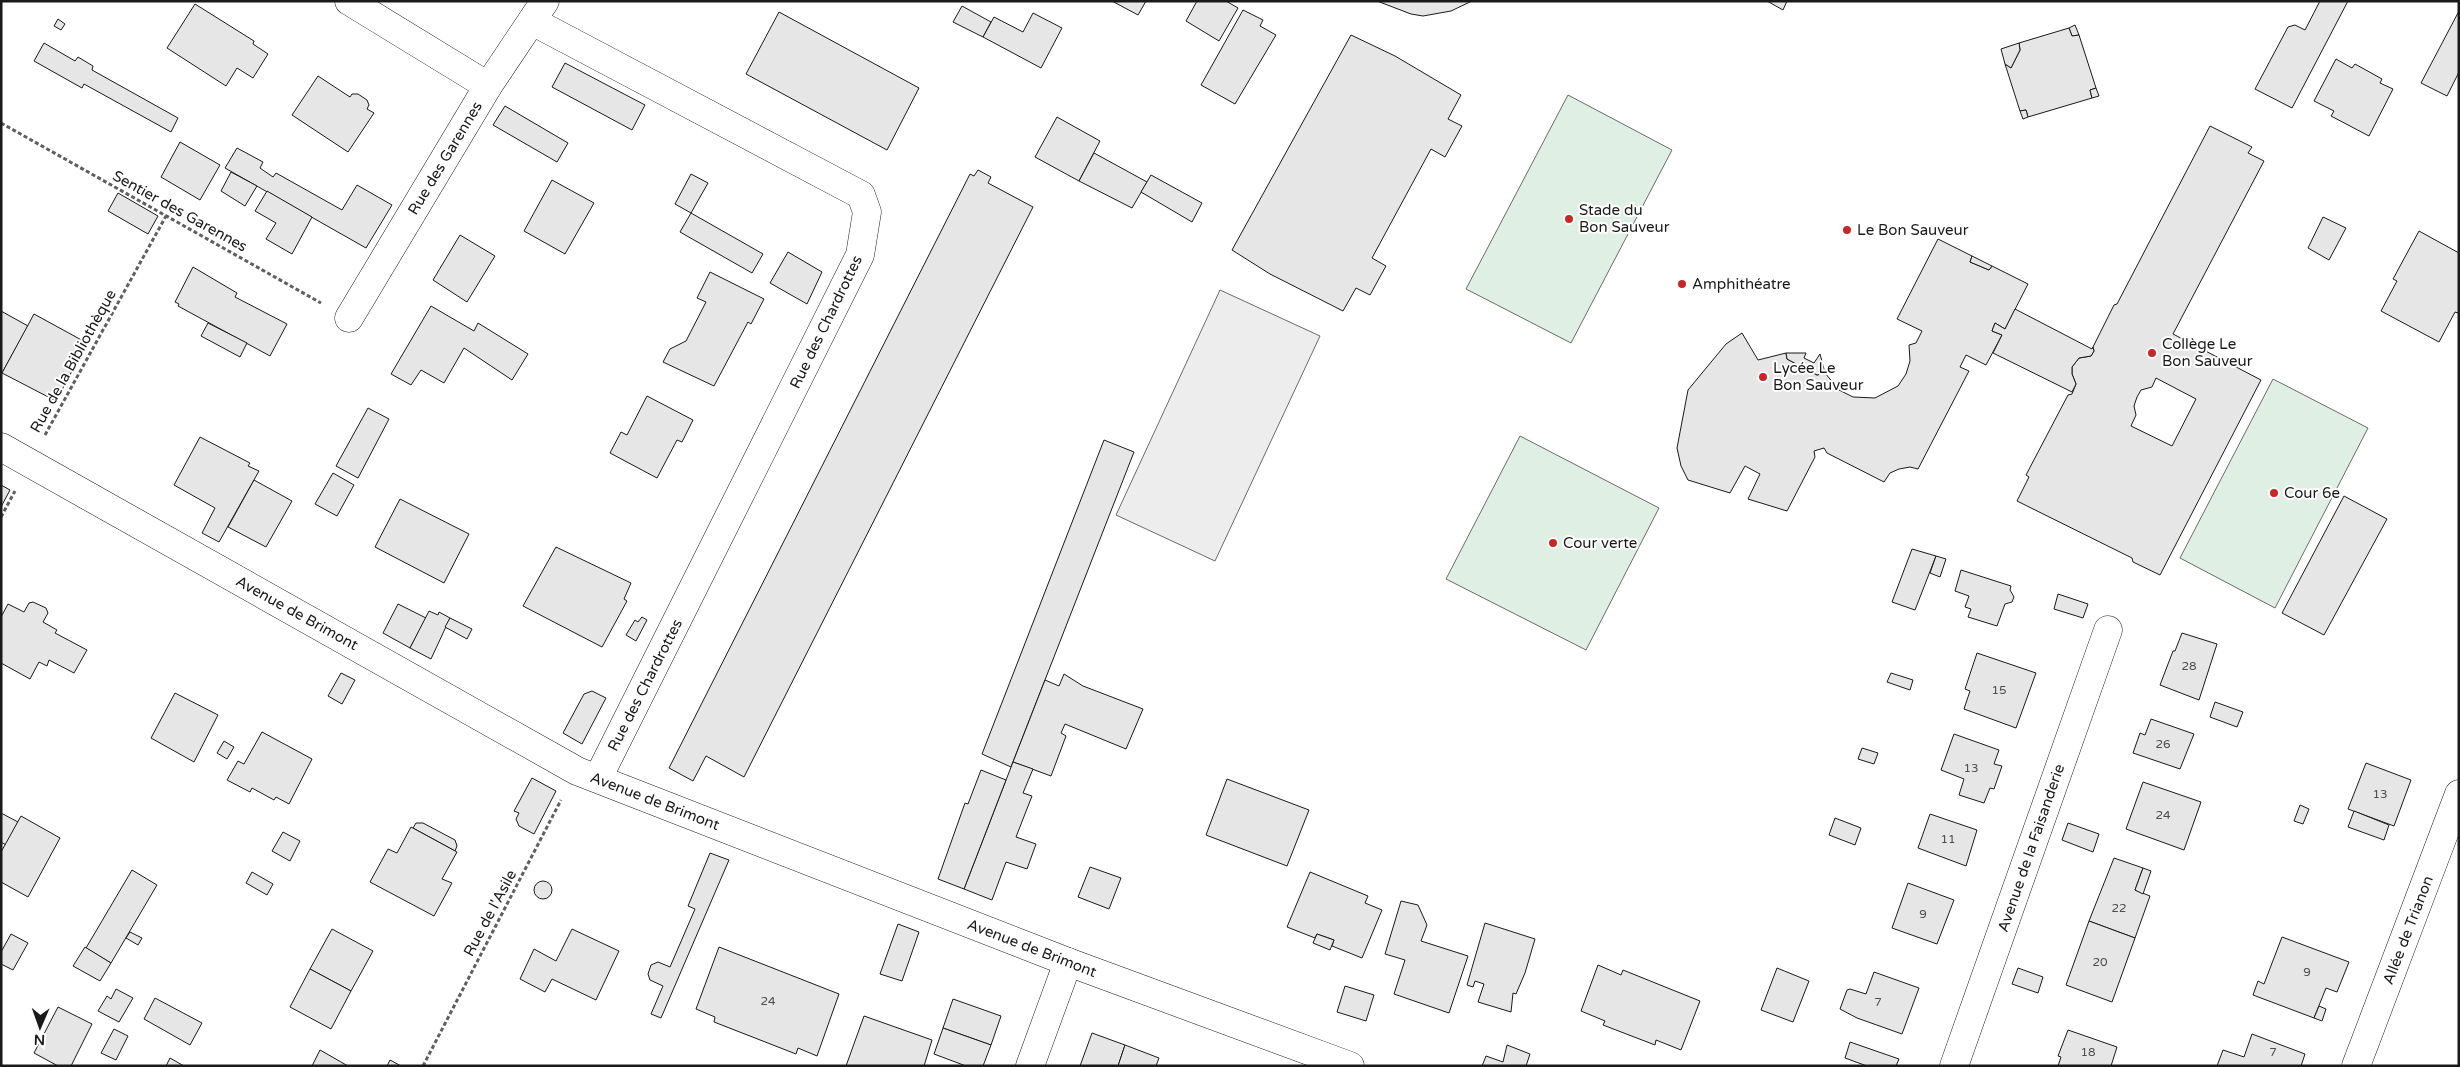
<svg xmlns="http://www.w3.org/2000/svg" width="2460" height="1067" font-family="'Varela Round',sans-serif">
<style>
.green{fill:#e0efe3;stroke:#6a6a6a}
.parking{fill:#ededed;stroke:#6a6a6a}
.building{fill:#e6e6e6;stroke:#1a1a1a;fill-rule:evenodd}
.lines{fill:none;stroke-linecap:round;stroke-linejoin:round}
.minor-casing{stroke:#1a1a1a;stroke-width:29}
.path{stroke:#5f5f5f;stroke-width:3;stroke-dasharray:4 2.5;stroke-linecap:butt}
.minor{stroke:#fff;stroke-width:28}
.poi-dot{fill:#c62828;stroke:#fff;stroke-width:2}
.labels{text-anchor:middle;stroke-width:4;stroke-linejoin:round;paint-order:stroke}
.number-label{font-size:12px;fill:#4d4d4d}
.street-label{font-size:15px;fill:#1a1a1a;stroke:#fff}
.poi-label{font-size:15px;fill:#1a1a1a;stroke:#fff;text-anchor:start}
</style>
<rect width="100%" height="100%" fill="#fff"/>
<g class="green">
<path d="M1568,95L1672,150L1571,343L1466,289Z"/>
<path d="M2273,379L2368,428L2275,608L2180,558Z"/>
<path d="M1520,436L1659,508L1586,650L1446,579Z"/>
</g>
<path class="parking" d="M1220,290L1320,336L1215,561L1116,515Z"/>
<g class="building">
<path d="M1112,1H1146L1138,15Z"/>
<path d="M1197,1H1226L1238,8L1219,41L1186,21Z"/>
<path d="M1377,1H1472L1451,11L1423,16L1411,14Z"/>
<path d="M1767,1H1787L1783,10Z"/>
<path d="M2320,1H2348L2292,108L2255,89L2288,27L2295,25L2305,30Z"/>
<path d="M195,4L254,41L253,44L268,54L253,78L237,68L226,86L167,48Z"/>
<path d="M962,6L991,22L983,37L953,22Z"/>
<path d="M1243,10L1263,20L1260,26L1276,35L1235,104L1201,85Z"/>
<path d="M2459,11V72L2447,96L2421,83Z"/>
<path d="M779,12L919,88L887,150L746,74Z"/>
<path d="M1033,13L1062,28L1041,68L983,37L994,17L1023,32Z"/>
<path d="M58,19L65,24L61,30L54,26Z"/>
<path d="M2075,25L2079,35L2072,36L2069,28Z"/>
<path d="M2069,28L2072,36L2079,35L2096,88L2090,90L2092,98L2028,117L2026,110L2020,111L2005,64L2011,68L2020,50L2019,43Z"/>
<path d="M1351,35L1395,56L1461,95L1448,119L1462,126L1445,157L1431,149L1372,258L1386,266L1370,295L1356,288L1343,311L1270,274L1232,250Z"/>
<path d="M44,43L75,61L78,57L93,66L92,70L178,118L171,132L84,84L82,88L34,61Z"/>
<path d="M2019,43L2020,50L2011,68L2005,64L2001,49Z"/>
<path d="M2336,59L2352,68L2355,64L2382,79L2380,83L2393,89L2369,136L2331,116L2334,111L2314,101Z"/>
<path d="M565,63L645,105L632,130L552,87Z"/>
<path d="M318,76L350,97L352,94H358L367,100L369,105L367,109L374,113L348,152L292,115Z"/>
<path d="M2096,88L2099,96L2092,98L2090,90Z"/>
<path d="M505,106L568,143L557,162L493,125Z"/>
<path d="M2026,110L2028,117L2023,119L2020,111Z"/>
<path d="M1057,117L1100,141L1079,181L1035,157Z"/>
<path d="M2210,126L2252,147L2248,153L2264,161L2173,334L2261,380L2160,575L2133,562L2132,558L2017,501L2029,477L2026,475L2068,395L2072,394L2076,384L2072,374V367L2079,358L2091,356L2094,351L2093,347L2114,305L2117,304ZM2156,378L2196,399L2172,446L2131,426L2136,415L2134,406L2137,397L2141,390L2152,387Z"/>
<path d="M180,142L220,165L200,200L161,177Z"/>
<path d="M237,148L263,162L260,168L273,177L276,173L342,210L357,185L392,205L366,248L225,168Z"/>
<path d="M1094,153L1147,182L1132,208L1079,181Z"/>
<path d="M978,170L991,177L988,183L1033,207L744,777L706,756L693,781L669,768L970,174L974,176Z"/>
<path d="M231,172L257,186L245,206L221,191Z"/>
<path d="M691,174L708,183L691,213L675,204Z"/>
<path d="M1151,175L1202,203L1192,222L1141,192Z"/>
<path d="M552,180L594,203L565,254L524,231Z"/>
<path d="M267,191L312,217L292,254L266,239L276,223L255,211Z"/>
<path d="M118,193L158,216L148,234L108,211Z"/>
<path d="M691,213L763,254L752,273L680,232Z"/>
<path d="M2323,217L2346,228L2329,260L2308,248Z"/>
<path d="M2419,231L2459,253V311L2458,313L2455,312L2439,342L2381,311L2397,281L2393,279Z"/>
<path d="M460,235L495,256L467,302L433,280Z"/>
<path d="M1938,239L1972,256L1970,262L1989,270L1992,266L2028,284L2005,329L1995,323L1992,331L2002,335L1986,365L1966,355L1960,367L1969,371L1918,469L1910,467L1899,469L1890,473L1884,482L1827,453L1824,448L1814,451L1815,457L1787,511L1748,499L1760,474L1745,466L1730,493L1688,480L1681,466L1677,448L1688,390L1726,344L1742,333L1758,360L1786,353L1787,359L1817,375L1825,373L1839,390L1853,397L1875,398L1898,386L1906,374L1910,361L1909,345L1916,343L1922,331L1897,319Z"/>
<path d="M788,252L822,272L807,304L770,283Z"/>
<path d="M1972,256L1992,266L1989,270L1970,262Z"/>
<path d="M193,267L237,293L235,297L287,324L270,356L178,306L179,304L175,302Z"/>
<path d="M710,272L764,299L751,324L748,322L714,386L663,362L670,349L686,341L706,302L697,298Z"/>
<path d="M431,306L474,331L478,323L528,354L512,380L464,348L444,383L421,370L411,385L391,374Z"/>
<path d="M2015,309L2092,349L2093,347L2094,351L2091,356L2079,358L2072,367V374L2076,384L2072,392L1993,353L2002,335L1992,331L1995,323L2005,329Z"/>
<path d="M1,311L28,326L2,373L1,372Z"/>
<path d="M34,314L87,343L56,401L2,373Z"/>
<path d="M208,323L247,343L240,357L201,336Z"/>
<path d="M1786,353H1806L1804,358L1814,363L1820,354L1825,373L1817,375L1787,359Z"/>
<path d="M647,396L693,420L682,442L677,440L657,478L610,453L621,432L627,435Z"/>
<path d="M368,408L389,419L358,478L336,466Z"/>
<path d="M200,437L250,463L248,466L259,471L219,542L202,533L215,508L174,485Z"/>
<path d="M1104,440L1134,452L1011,767L982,754Z"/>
<path d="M333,473L354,485L337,516L315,504Z"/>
<path d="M254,480L292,501L266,547L228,527Z"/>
<path d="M1,485L10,490L1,507Z"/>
<path d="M2344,496L2387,519L2324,635L2282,613Z"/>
<path d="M400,499L469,534L444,583L375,547Z"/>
<path d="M556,547L631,583L624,599L627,601L602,647L523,606Z"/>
<path d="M1912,549L1936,556L1915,610L1892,602Z"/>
<path d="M1936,556L1946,559L1940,577L1930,573Z"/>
<path d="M1961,570L2011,586L2010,590L2014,597L2012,602L2005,604L1997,626L1968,617L1971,609L1965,607L1969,596L1955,591Z"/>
<path d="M2058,594L2088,604L2083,618L2054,609Z"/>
<path d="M33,602L46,608L48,613L43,622L57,630L55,633L87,650L74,673L49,660L47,666L39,662L30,679L1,663V617L8,604L24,612L29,603Z"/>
<path d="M398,604L426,618L410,648L383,633Z"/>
<path d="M429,611L438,615L439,612L450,618L431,659L410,648Z"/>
<path d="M642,617L647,620L636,641L626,635L635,620L638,622Z"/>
<path d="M450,618L472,629L467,639L445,627Z"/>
<path d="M2182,633L2217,644L2199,700L2160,685L2173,651H2175Z"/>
<path d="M1977,653L2036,673L2016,728L1964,709L1970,691L1965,689Z"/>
<path d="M341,673L355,680L342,704L328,696Z"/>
<path d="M1891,673L1913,680L1910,690L1887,682Z"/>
<path d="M1064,674L1083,686L1143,709L1126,749L1065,724L1061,733L1066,736L1051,776L1013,762L1045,680L1059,686Z"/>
<path d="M592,691L606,698L582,744L563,733L584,694Z"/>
<path d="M175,693L218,715L194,762L151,738Z"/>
<path d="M2215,702L2243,712L2237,727L2210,717Z"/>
<path d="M2151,719L2194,734L2180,769L2133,753L2140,733L2145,735Z"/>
<path d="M262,732L312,759L289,804L276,797L274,800L252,788L250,792L227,780L238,761L244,764Z"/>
<path d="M1954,734L1999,750L1994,764L2002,766L1994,789L1990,788L1984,803L1959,795L1964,779L1941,770Z"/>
<path d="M224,741L234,747L227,759L217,753Z"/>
<path d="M1862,748L1878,753L1874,764L1858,759Z"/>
<path d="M1013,762L1033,769L1023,793L1032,796L1016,837L1036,844L1027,869L1006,862L992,900L964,889Z"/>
<path d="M2366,763L2411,780L2394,826L2348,809Z"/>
<path d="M981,770L1006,780L964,889L938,879L965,803L968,804Z"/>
<path d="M532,778L556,791L534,834L519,826L516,819L519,813L514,811Z"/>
<path d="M1227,779L1309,810L1287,866L1206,835Z"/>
<path d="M2143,782L2201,802L2184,850L2126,829Z"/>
<path d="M2300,805L2309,809L2303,824L2294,821Z"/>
<path d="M2354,811L2389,825L2384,840L2348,827Z"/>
<path d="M1,813L18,822L6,845L1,842Z"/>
<path d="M1930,814L1977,830L1966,866L1918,848Z"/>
<path d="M21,816L60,838L28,897L1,882V852Z"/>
<path d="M1835,818L1861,828L1855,845L1829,835Z"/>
<path d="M416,823H423L455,840L457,846L455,851L413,828Z"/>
<path d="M2068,823L2099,834L2093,852L2062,840Z"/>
<path d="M411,827L457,852L442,879L452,883L434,916L370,882L388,849L397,853Z"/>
<path d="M283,832L300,841L290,861L272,851Z"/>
<path d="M710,853L729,860L661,1018L651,1014L663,986L650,980L648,974L651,965L658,962L670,967L695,909L688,906Z"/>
<path d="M2114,858L2143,868L2135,890L2150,896L2135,938L2089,921Z"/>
<path d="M1090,867L1121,878L1109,909L1078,897Z"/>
<path d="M2143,868L2151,871L2143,894L2135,890Z"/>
<path d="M132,870L157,885L111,963L86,948Z"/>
<path d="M252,872L273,884L267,895L246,883Z"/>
<path d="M1310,872L1368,896L1365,903L1382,910L1362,958L1332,946L1334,940L1317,934L1315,938L1287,927Z"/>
<circle cx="543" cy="890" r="9"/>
<path d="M1908,883L1954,900L1937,944L1892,928Z"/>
<path d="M1401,901L1418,905L1427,925L1421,941L1468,956L1449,1013L1394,994L1405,960L1385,954Z"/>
<path d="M2089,921L2135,938L2112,1002L2066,985Z"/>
<path d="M1485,923L1535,939L1525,973L1516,994L1513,993L1511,1012L1478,1002L1484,984L1475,981L1473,987L1467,985Z"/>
<path d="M898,924L919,932L902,981L880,974Z"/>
<path d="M332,929L373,951L351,991L310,969Z"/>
<path d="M572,929L619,951L596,1000L552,979L545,992L520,979L534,949L556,961Z"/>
<path d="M130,932L142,938L138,945L126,938Z"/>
<path d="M11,934L28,943L13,970L1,964V952Z"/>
<path d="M1317,934L1334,940L1330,950L1313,943Z"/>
<path d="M2282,937L2349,962L2337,992L2326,988L2314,1018L2253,995L2258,981L2264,984Z"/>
<path d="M85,947L111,963L100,981L73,966Z"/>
<path d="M719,947L839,994L817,1056L798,1048L796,1054L714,1022L715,1017L696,1009Z"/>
<path d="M1598,965L1621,975L1623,970L1700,1001L1681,1050L1656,1040L1655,1045L1603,1025L1605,1021L1581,1011Z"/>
<path d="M1777,968L1809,981L1793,1022L1761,1010Z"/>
<path d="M2018,968L2043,977L2038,993L2012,984Z"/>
<path d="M310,969L351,991L331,1029L290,1007Z"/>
<path d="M1874,972L1919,988L1902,1034L1857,1018L1840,1009L1847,990L1850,989L1866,994Z"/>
<path d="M1345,986L1374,995L1366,1021L1337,1012Z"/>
<path d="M116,989L133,998L119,1022L98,1011L107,996L111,999Z"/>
<path d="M155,998L202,1023L190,1045L144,1019Z"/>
<path d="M953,999L1001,1016L991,1045L943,1028Z"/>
<path d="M2319,1006L2326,1009L2322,1021L2314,1018Z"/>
<path d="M58,1007L92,1024L71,1066H58L34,1053Z"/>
<path d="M864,1016L932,1040L924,1066H846Z"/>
<path d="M943,1028L991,1045L983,1066H966L934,1054Z"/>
<path d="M114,1029L128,1036L116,1060L101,1053Z"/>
<path d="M2068,1030L2117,1047L2111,1066H2058L2061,1057L2058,1056Z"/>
<path d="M1092,1033L1125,1045L1118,1066H1080Z"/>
<path d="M2252,1034L2305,1054L2301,1066H2217L2223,1050L2244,1057Z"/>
<path d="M1850,1042L1899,1059L1896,1066H1867L1845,1058Z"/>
<path d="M1125,1045L1159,1058L1156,1066H1118Z"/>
<path d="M1507,1045L1530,1054L1526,1066H1482L1486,1056L1503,1062Z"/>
<path d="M320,1050L348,1066H312Z"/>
<path d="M170,1058L184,1066H166Z"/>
<path d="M390,1060L401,1066H387Z"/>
</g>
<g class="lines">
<g class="minor-casing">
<g id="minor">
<path d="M349,1L488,86"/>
<path d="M532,21L861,195L867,212L860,255L598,778"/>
<path d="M349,318L488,86L545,1"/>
<path d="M1,447L577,771L1068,962L1350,1066"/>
<path d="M1030,1066L1068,962"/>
<path d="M1954,1066L2108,630"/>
<path d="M2356,1066L2459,794"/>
</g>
</g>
<g class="path">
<path d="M1,123L321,303"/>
<path d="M45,435L166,216"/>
<path d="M1,517L15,491"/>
<path d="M423,1066L561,800"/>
</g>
<use href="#minor" class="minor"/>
</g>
<g class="poi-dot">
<circle cx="1569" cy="219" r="5"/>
<circle cx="1847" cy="230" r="5"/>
<circle cx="1682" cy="284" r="5"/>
<circle cx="2152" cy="353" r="5"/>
<circle cx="1763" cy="377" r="5"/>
<circle cx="2274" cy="493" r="5"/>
<circle cx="1553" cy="543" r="5"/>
</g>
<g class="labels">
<g class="number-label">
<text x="2189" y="670">28</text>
<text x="1999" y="694">15</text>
<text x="2163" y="748">26</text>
<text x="1971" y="772">13</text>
<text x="2380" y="798">13</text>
<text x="2163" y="819">24</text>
<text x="1948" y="843">11</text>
<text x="2119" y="912">22</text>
<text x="1923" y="918">9</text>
<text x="2100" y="966">20</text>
<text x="2307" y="976">9</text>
<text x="768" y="1005">24</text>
<text x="1878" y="1006">7</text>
<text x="2088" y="1056">18</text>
<text x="2273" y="1056">7</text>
</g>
<g class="street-label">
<text transform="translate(445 158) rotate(-59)" y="5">Rue des Garennes</text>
<text transform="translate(180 211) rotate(29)" y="5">Sentier des Garennes</text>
<text transform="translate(826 322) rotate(-64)" y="5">Rue des Chardrottes</text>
<text transform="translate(73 361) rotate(-61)" y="5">Rue de la Bibliothèque</text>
<text transform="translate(297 613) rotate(29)" y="5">Avenue de Brimont</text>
<text transform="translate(645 685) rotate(-63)" y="5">Rue des Chardrottes</text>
<text transform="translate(655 801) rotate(21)" y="5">Avenue de Brimont</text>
<text transform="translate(2031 848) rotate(-71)" y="5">Avenue de la Faisanderie</text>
<text transform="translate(490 913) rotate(-62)" y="5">Rue de l'Asile</text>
<text transform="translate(2408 930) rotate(-69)" y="5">Allée de Trianon</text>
<text transform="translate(1032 948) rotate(21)" y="5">Avenue de Brimont</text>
</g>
<g class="poi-label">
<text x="1579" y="215">Stade du<tspan x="1579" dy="17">Bon Sauveur</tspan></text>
<text x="1857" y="235">Le Bon Sauveur</text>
<text x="1692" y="289">Amphithéatre</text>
<text x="2162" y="349">Collège Le<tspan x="2162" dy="17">Bon Sauveur</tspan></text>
<text x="1773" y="373">Lycée Le<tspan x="1773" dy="17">Bon Sauveur</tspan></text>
<text x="2284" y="498">Cour 6e</text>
<text x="1563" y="548">Cour verte</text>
</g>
</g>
<rect width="2460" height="1067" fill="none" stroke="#1a1a1a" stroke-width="5"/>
<g transform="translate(40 1027) rotate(182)" stroke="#ffffff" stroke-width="4" paint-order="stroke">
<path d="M0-4L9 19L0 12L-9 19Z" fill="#1a1a1a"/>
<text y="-8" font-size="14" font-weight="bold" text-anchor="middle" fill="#1a1a1a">N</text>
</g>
</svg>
